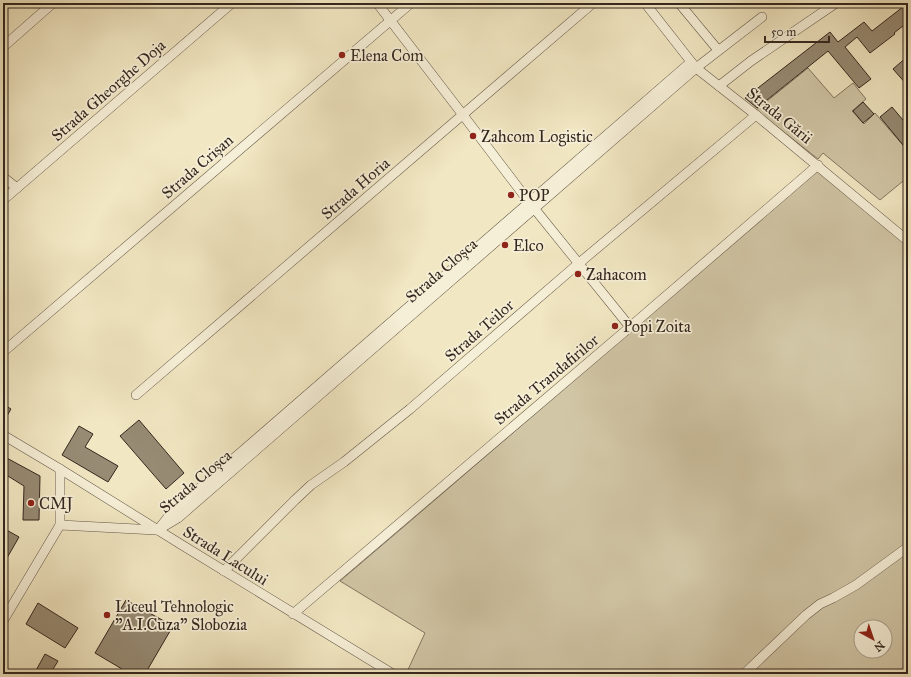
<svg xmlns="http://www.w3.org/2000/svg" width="911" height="677" font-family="'IM FELL Great Primer',serif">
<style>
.green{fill:#d1c6a6;stroke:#837662;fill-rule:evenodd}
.building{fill:#978b74;stroke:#35271f}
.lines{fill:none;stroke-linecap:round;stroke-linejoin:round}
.minor-casing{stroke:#645748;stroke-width:10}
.minor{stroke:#f6efd7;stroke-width:9}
.poi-dot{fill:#8f2418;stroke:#f6efd7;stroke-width:1.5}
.labels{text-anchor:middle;stroke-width:3.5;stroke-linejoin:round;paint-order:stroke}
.poi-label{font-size:16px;fill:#35271f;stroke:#f6efd7;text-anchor:start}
.street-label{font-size:16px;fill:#35271f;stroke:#f6efd7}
</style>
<rect width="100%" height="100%" fill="#f1e7c2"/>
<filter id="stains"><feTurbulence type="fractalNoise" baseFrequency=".005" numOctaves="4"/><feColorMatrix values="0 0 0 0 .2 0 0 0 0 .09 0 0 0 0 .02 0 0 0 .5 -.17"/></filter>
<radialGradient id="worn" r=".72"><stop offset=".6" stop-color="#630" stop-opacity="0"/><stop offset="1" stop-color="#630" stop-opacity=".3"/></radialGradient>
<g class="green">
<path d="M808,68L834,98L853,83L866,99L852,111L864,124L875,113L908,151V177L880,200L823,153L818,159L756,110Z"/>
<path d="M815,167L908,245V674H406L425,633L340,581C500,445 658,307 815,167ZM861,627H885V651H861Z"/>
</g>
<g class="building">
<path d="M908,3V22L894,33L895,34L870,53L857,37L845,47L871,79L859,88L828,51L757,108L745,98L830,32L838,42L864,22L872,31Z"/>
<path d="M908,56V86L893,69Z"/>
<path d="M863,102L874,114L863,123L853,111Z"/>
<path d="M892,107L908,126V151L880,117Z"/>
<path d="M3,404L11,409L3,423Z"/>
<path d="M139,420L184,473L166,489L120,436Z"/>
<path d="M79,426L93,434L85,447L118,466L108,482L62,455Z"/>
<path d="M3,456L40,476L39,520H23L24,486L3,473Z"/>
<path d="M3,528L19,537L3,565Z"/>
<path d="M126,600L173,626L145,674H119L122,669L95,653Z"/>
<path d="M38,603L78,628L65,648L26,624Z"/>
<path d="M45,654L58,661L50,674H34Z"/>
</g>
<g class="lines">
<g class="minor-casing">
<g id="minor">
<path d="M377,3L463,115L529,202L630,327"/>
<path d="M645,3L696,68L756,115L908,241"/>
<path d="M679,3L718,50"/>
<path d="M3,47L53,3"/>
<path d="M719,86L751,61L836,3"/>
<path d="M3,177L17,188"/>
<path d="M3,200L232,3"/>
<path d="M3,352L411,3"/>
<path d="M136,395L593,3"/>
<path d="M3,435L60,469L182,545L393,674"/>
<path d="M60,525L156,530"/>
<path d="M161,526L172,512L691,62"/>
<path d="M158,530L178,518L696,68L762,17"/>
<path d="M224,571L295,500L311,485L344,462L410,409L578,264L756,115"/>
<path d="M293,614L630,327L818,165"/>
<path d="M3,621L60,525V469"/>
<path d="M744,674L806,615L820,604L833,598L856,585L908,547"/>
</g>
</g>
<use href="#minor" class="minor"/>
</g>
<g class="poi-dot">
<circle cx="342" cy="55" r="4"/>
<circle cx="473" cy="136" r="4"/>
<circle cx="511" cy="195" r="4"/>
<circle cx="505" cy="245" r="4"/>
<circle cx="578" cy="274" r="4"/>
<circle cx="615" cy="326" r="4"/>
<circle cx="31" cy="503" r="4"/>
<circle cx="107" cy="615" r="4"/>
</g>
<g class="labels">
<g class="poi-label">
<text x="350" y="61">Elena Com</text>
<text x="481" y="142">Zahcom Logistic</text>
<text x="519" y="201">POP</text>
<text x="513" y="251">Elco</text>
<text x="586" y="280">Zahacom</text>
<text x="623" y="332">Popi Zoita</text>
<text x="39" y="509">CMJ</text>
<text x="115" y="612">Liceul Tehnologic<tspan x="115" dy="18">"A.I.Cuza" Slobozia</tspan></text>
</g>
<g class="street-label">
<text transform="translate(108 90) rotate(-41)" y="6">Strada Gheorghe Doja</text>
<text transform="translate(780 115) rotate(39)" y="6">Strada Gării</text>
<text transform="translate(197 166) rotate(-41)" y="6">Strada Crișan</text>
<text transform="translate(355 188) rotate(-41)" y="6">Strada Horia</text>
<text transform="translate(441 270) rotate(-41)" y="6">Strada Cloșca</text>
<text transform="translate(479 330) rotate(-41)" y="6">Strada Teilor</text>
<text transform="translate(546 379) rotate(-40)" y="6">Strada Trandafirilor</text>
<text transform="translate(195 481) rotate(-40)" y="6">Strada Cloșca</text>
<text transform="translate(226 555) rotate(32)" y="6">Strada Lacului</text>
</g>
</g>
<rect width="911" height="677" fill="none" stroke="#f1e7c2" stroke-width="16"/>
<rect x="4" y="4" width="903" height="669" fill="none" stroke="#35271f" stroke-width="2"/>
<rect x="8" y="8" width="895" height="661" fill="none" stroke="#35271f"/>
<g transform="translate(873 639) rotate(140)"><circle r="19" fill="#f6efd7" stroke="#a99f8d"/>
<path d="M0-3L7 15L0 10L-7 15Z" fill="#8f2418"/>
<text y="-6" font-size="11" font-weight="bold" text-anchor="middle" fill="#35271f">N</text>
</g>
<path d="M765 36v6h64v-6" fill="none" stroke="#35271f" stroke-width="2"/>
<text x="771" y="36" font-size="12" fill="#35271f" stroke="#f6efd7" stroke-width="3" paint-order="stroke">50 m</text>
<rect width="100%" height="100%" filter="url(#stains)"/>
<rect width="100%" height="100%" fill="url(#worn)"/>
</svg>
